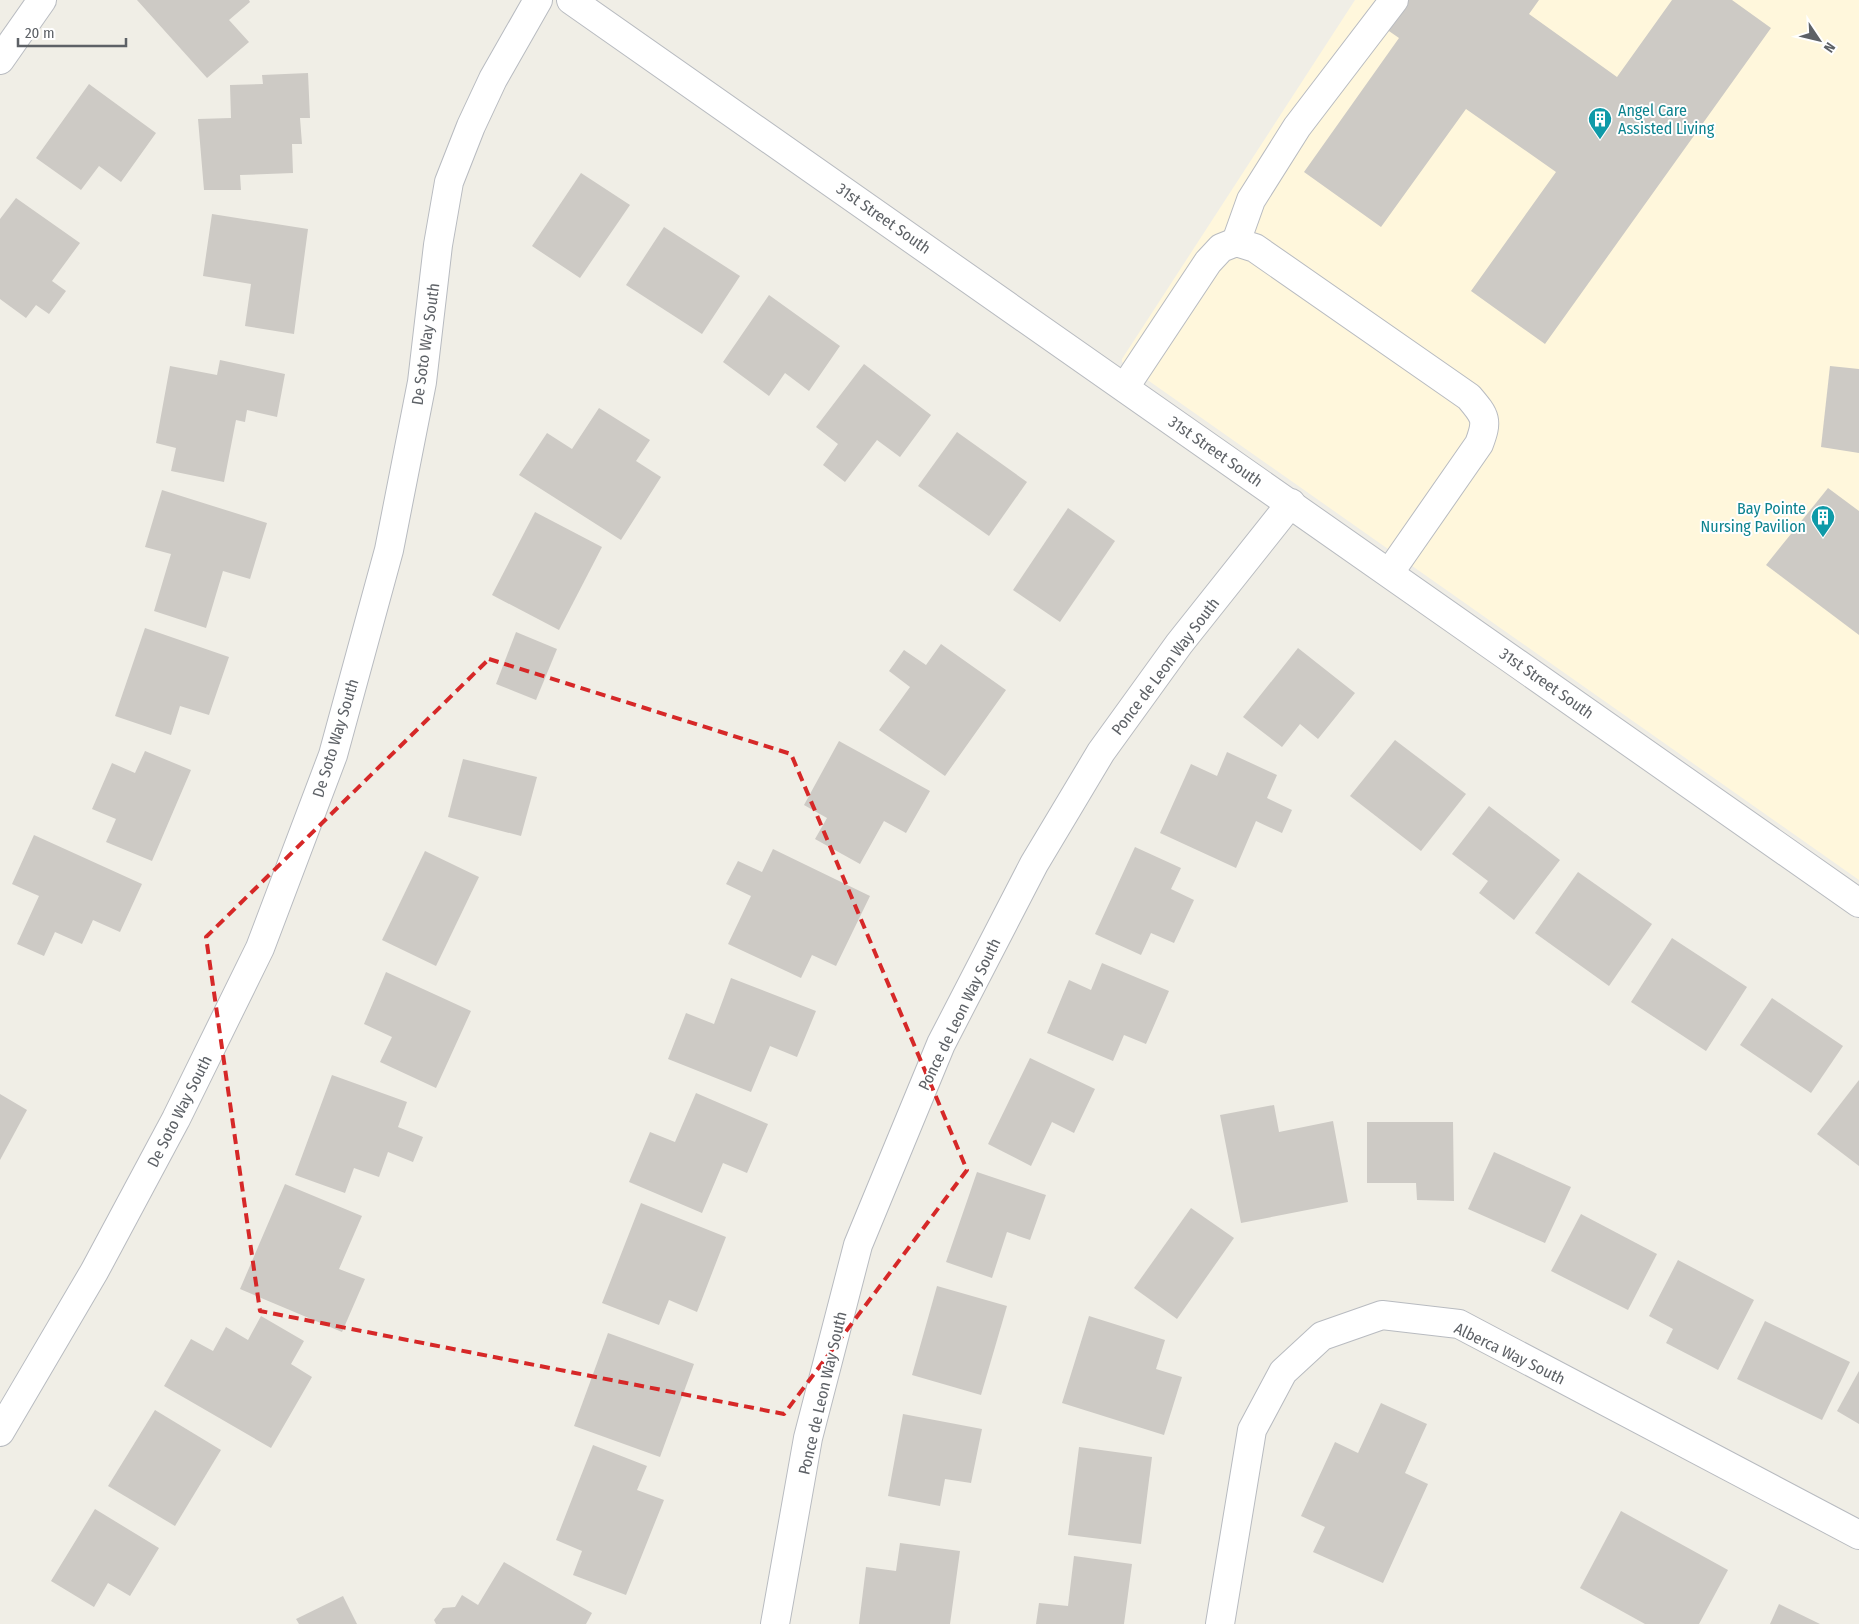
<svg xmlns="http://www.w3.org/2000/svg" width="1859" height="1624" font-family="'Fira Sans Condensed',sans-serif">
<style>
.commercial{fill:#fff7dc}
.building{fill:#cdcac5}
.lines{fill:none;stroke-linecap:round;stroke-linejoin:round}
.minor-casing{stroke:#b8bbc0;stroke-width:30}
.minor{stroke:#fff;stroke-width:28}
.marked{fill:none;stroke:#d62828;stroke-width:4;stroke-dasharray:10 6;stroke-linejoin:round}
.labels{text-anchor:middle;stroke-width:4;stroke-linejoin:round;paint-order:stroke}
.culture-label{font-size:16px;fill:#0d838f;stroke:#fff;text-anchor:start}
.street-label{font-size:16px;fill:#5d6166;stroke:#fff}
</style>
<rect width="100%" height="100%" fill="#f0eee6"/>
<path class="commercial" d="M1355,0H1859V880L1122,362V359Z"/>
<g class="building">
<path d="M137,0H249L250,2L229,20L249,42L207,78Z"/>
<path d="M1406,0H1539L1529,14L1617,77L1672,0H1732L1771,28L1545,344L1471,291L1556,172L1466,109L1381,227L1304,172L1399,38L1386,29Z"/>
<path d="M308,73L310,118H300L302,144H292L293,173L240,175L241,190H204L198,119L231,118L230,85L263,84L262,75Z"/>
<path d="M89,84L156,133L121,182L99,166L81,190L36,158Z"/>
<path d="M581,173L630,205L580,278L532,246Z"/>
<path d="M16,198L80,243L52,281L66,291L49,314L36,305L26,318L0,299V219Z"/>
<path d="M212,214L308,229L294,334L245,326L251,284L203,276Z"/>
<path d="M664,227L740,276L702,334L626,285Z"/>
<path d="M769,295L840,346L809,391L785,373L769,396L723,362Z"/>
<path d="M220,360L285,374L277,417L247,410L245,422L236,420L224,482L171,471L176,448L156,443L170,366L217,375Z"/>
<path d="M864,364L931,415L900,457L877,440L845,482L823,465L838,444L816,427Z"/>
<path d="M1830,366L1859,369V453L1821,447Z"/>
<path d="M599,408L650,440L636,461L661,477L621,540L519,475L547,433L572,449Z"/>
<path d="M957,432L1027,482L989,536L918,486Z"/>
<path d="M1828,488L1859,511V635L1766,565Z"/>
<path d="M162,490L267,523L250,579L223,571L206,628L154,611L171,554L145,547Z"/>
<path d="M1068,508L1115,541L1060,622L1013,590Z"/>
<path d="M535,512L602,547L559,630L492,595Z"/>
<path d="M145,628L229,657L209,715L180,706L171,735L115,716Z"/>
<path d="M516,632L557,649L536,700L496,684Z"/>
<path d="M941,644L1006,690L945,776L879,730L910,687L889,671L904,650L926,665Z"/>
<path d="M1298,648L1355,693L1318,739L1300,724L1282,747L1243,717Z"/>
<path d="M1395,740L1466,794L1421,851L1350,796Z"/>
<path d="M839,741L930,791L906,833L884,821L860,864L815,839L827,818L804,805Z"/>
<path d="M145,751L191,770L152,861L106,842L116,819L92,809L112,763L135,773Z"/>
<path d="M1227,752L1277,775L1267,798L1292,810L1282,833L1256,821L1236,868L1160,833L1191,764L1217,776Z"/>
<path d="M463,759L537,777L521,836L448,817Z"/>
<path d="M1489,806L1560,860L1514,920L1479,893L1488,881L1452,854Z"/>
<path d="M34,835L142,884L120,932L93,920L82,944L55,932L44,956L17,944L39,896L12,884Z"/>
<path d="M1135,847L1181,868L1171,889L1194,900L1174,943L1151,933L1141,955L1095,934Z"/>
<path d="M773,849L870,896L836,966L812,955L801,978L728,944L751,896L726,884L738,861L762,872Z"/>
<path d="M425,851L479,877L436,966L382,940Z"/>
<path d="M1578,872L1652,924L1609,986L1535,933Z"/>
<path d="M1672,938L1747,987L1706,1051L1631,1002Z"/>
<path d="M1102,963L1169,991L1146,1044L1124,1035L1113,1061L1047,1033L1069,980L1091,990Z"/>
<path d="M386,972L471,1011L436,1088L380,1062L392,1037L364,1024Z"/>
<path d="M731,978L816,1011L797,1057L770,1046L751,1092L668,1059L686,1013L714,1024Z"/>
<path d="M1772,998L1843,1046L1811,1093L1740,1045Z"/>
<path d="M1030,1058L1095,1089L1074,1133L1052,1122L1031,1166L988,1144Z"/>
<path d="M332,1075L407,1102L398,1127L423,1137L413,1162L388,1152L379,1177L354,1168L345,1193L295,1175Z"/>
<path d="M1859,1080V1166L1817,1134Z"/>
<path d="M696,1093L768,1124L747,1173L723,1163L702,1213L629,1182L650,1132L675,1142Z"/>
<path d="M0,1094L27,1110L0,1160Z"/>
<path d="M1274,1105L1279,1132L1333,1121L1348,1202L1241,1223L1220,1115Z"/>
<path d="M1367,1122H1453L1454,1201L1417,1200L1416,1183H1367Z"/>
<path d="M1494,1152L1571,1187L1545,1243L1468,1209Z"/>
<path d="M977,1172L1046,1195L1030,1240L1007,1232L992,1278L946,1262Z"/>
<path d="M285,1184L362,1216L339,1269L365,1279L342,1332L240,1289Z"/>
<path d="M641,1203L726,1237L697,1312L669,1300L659,1325L602,1303Z"/>
<path d="M1191,1208L1234,1238L1177,1319L1134,1288Z"/>
<path d="M1581,1214L1657,1254L1628,1310L1551,1271Z"/>
<path d="M1678,1260L1754,1300L1718,1370L1666,1343L1673,1329L1649,1316Z"/>
<path d="M937,1286L1007,1306L981,1395L912,1375Z"/>
<path d="M261,1316L304,1341L291,1364L312,1377L271,1448L164,1386L191,1339L213,1351L226,1327L248,1340Z"/>
<path d="M1089,1316L1165,1340L1156,1369L1182,1377L1164,1435L1062,1403Z"/>
<path d="M1765,1321L1850,1362L1822,1420L1737,1379Z"/>
<path d="M608,1333L694,1364L660,1457L574,1426Z"/>
<path d="M1859,1371V1424L1837,1411Z"/>
<path d="M1381,1403L1427,1424L1405,1473L1428,1484L1383,1583L1313,1552L1325,1527L1301,1516L1335,1442L1358,1453Z"/>
<path d="M155,1410L221,1450L175,1526L108,1486Z"/>
<path d="M903,1414L982,1429L971,1483L945,1479L940,1506L888,1496Z"/>
<path d="M593,1445L647,1466L637,1490L664,1500L626,1595L573,1575L582,1551L556,1540Z"/>
<path d="M1079,1447L1152,1457L1141,1544L1068,1535Z"/>
<path d="M95,1509L159,1548L130,1596L108,1583L94,1607L51,1581Z"/>
<path d="M1621,1511L1728,1570L1699,1624H1645L1580,1588Z"/>
<path d="M900,1543L960,1551L950,1624H859L866,1567L896,1571Z"/>
<path d="M1074,1556L1132,1564L1124,1624H1036L1039,1603L1068,1606Z"/>
<path d="M504,1562L592,1613L586,1624H436L434,1620L443,1608L455,1607L462,1595L478,1605Z"/>
<path d="M343,1596L357,1624H299L296,1619Z"/>
<path d="M1779,1604L1820,1624H1770Z"/>
</g>
<g class="lines">
<g class="minor-casing">
<g id="minor">
<path d="M571,0L1859,903"/>
<path d="M0,60L42,0"/>
<path d="M1236,242L1251,200L1297,127L1394,0"/>
<path d="M1125,387L1208,262L1221,248L1236,242L1255,248L1469,397C1486,417 1488,420 1479,444L1390,572"/>
<path d="M0,1432L94,1272L176,1119L260,948L333,755L389,550L422,382L438,245L449,182L471,126L493,79L538,0"/>
<path d="M775,1624L808,1438L858,1245L941,1044L1034,864L1101,752L1179,644L1291,503"/>
<path d="M1220,1624L1252,1430L1283,1372L1322,1336L1382,1315L1459,1324L1859,1535"/>
</g>
</g>
<use href="#minor" class="minor"/>
</g>
<path class="marked" d="M489,659L791,754L967,1170L784,1414L260,1311L206,937Z"/>
<defs>
<g id="building-pin" transform="scale(1.25)"><path d="M0 17L-7.5 6A9.5 9.5 0 1 1 7.5 6Z" fill="#0f9aa8" stroke="#fff"/><path d="M-4-6H4V6H1V3H-1V6H-4ZM-2.5-4.3h1.7v1.8h-1.7ZM.8-4.3h1.7v1.8H.8ZM-2.5-1h1.7V.8h-1.7ZM.8-1h1.7V.8H.8Z" fill="#fff"/></g>
</defs>
<g fill-rule="evenodd">
<use href="#building-pin" x="1600" y="119"/>
<use href="#building-pin" x="1823" y="517"/>
</g>
<g class="labels">
<g class="culture-label">
<text x="1618" y="116">Angel Care<tspan x="1618" dy="18">Assisted Living</tspan></text>
<text x="1806" y="514" text-anchor="end">Bay Pointe<tspan x="1806" dy="18">Nursing Pavilion</tspan></text>
</g>
<g class="street-label">
<text transform="translate(884 218) rotate(35)" y="6">31st Street South</text>
<text transform="translate(425 344) rotate(-82)" y="6">De Soto Way South</text>
<text transform="translate(1216 451) rotate(35)" y="6">31st Street South</text>
<text transform="translate(1165 666) rotate(-53)" y="6">Ponce de Leon Way South</text>
<text transform="translate(1547 683) rotate(35)" y="6">31st Street South</text>
<text transform="translate(335 738) rotate(-73)" y="6">De Soto Way South</text>
<text transform="translate(959 1014) rotate(-64)" y="6">Ponce de Leon Way South</text>
<text transform="translate(179 1111) rotate(-63)" y="6">De Soto Way South</text>
<text transform="translate(1510 1353) rotate(26)" y="6">Alberca Way South</text>
<text transform="translate(822 1393) rotate(-77)" y="6">Ponce de Leon Way South</text>
</g>
</g>
<g transform="translate(1819 40) rotate(125)" stroke="#ffffff" stroke-width="4" paint-order="stroke">
<path d="M0-4L9 19L0 12L-9 19Z" fill="#5d6166"/>
<text y="-8" font-size="14" font-weight="bold" text-anchor="middle" fill="#5d6166">N</text>
</g>
<path d="M18 38v8h108v-8" fill="none" stroke="#5d6166" stroke-width="2.5"/>
<text x="25" y="38" font-size="15" fill="#5d6166" stroke="#ffffff" stroke-width="4" paint-order="stroke">20 m</text>
</svg>
